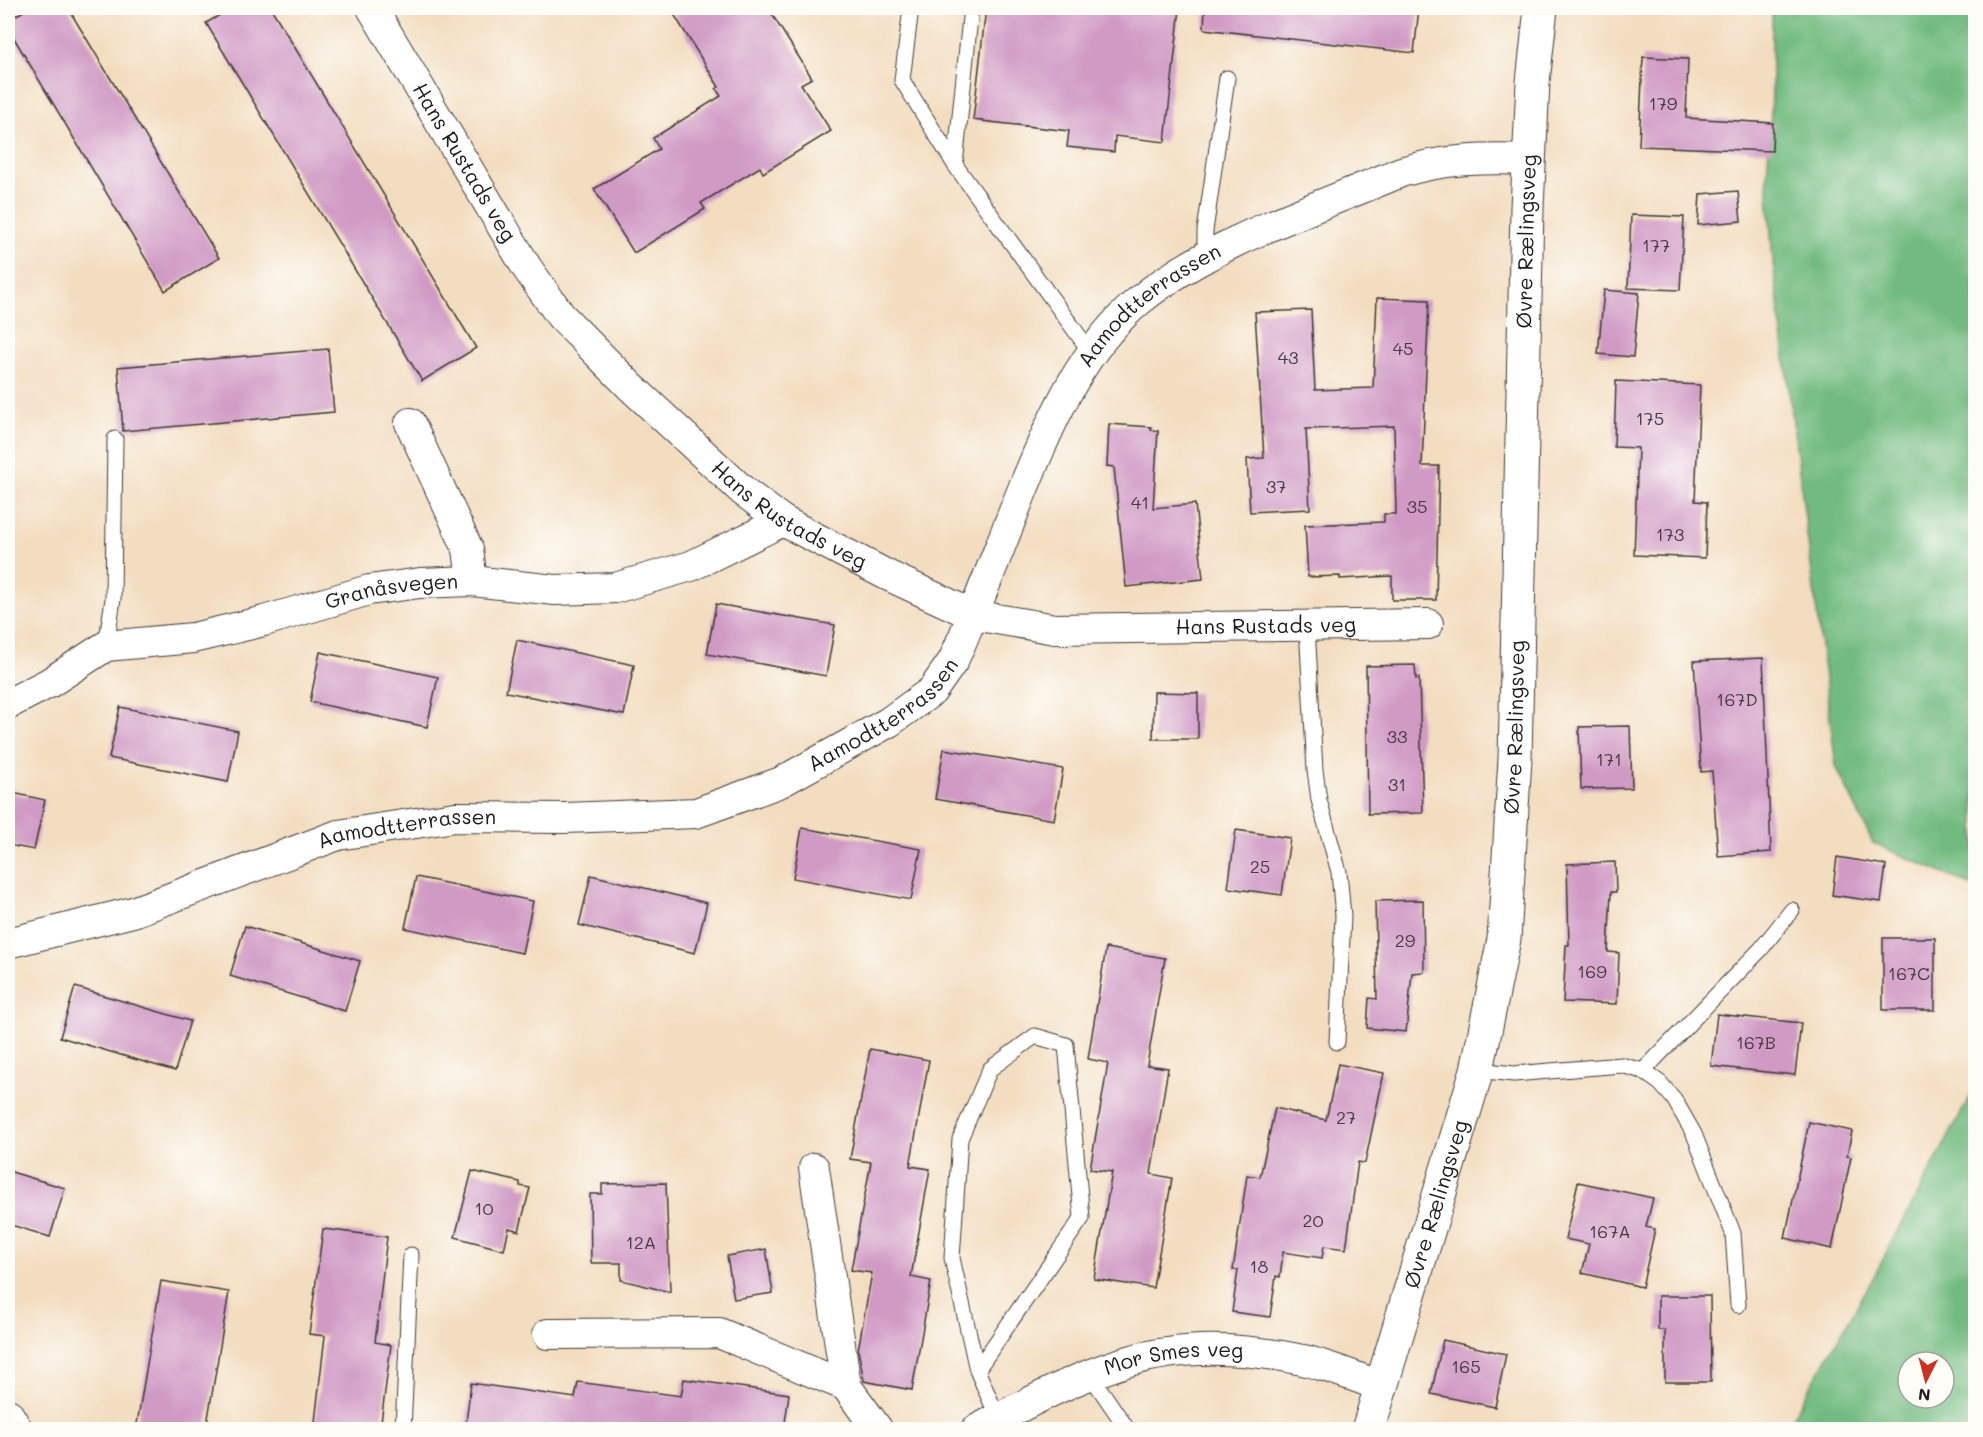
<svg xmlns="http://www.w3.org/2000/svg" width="1983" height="1437" font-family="Mali,sans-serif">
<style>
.forest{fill:#72bb80;stroke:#476c4e;stroke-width:1.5;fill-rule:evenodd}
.building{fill:#d09ac5}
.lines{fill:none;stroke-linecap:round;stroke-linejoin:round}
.service-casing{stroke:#3c3935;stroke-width:17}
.minor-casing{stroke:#3c3935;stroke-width:32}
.secondary-casing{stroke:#3c3935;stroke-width:35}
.service{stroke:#fff;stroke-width:15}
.minor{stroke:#fff;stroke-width:30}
.secondary{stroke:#fff;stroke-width:33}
.labels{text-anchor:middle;stroke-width:4.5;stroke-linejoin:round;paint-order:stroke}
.number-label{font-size:18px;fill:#493c46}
.street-label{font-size:21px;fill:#1c1c1c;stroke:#fdfcf7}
</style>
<rect width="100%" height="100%" fill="#fdfcf7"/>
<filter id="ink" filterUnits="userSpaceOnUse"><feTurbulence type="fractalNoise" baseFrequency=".0167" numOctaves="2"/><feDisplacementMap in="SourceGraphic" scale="12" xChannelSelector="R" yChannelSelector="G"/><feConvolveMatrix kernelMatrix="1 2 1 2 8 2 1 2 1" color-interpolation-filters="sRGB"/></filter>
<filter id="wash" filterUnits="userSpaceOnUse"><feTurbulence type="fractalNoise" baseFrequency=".008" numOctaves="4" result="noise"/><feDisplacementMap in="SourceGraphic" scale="24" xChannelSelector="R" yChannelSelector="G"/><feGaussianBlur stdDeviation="1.35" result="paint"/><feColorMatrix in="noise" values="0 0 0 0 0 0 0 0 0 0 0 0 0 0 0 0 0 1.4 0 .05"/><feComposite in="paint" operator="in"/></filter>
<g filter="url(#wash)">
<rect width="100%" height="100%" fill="#f3ddc0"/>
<g class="forest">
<path d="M1772,8H1975V887L1873,843L1836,766L1773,262L1767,178L1772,95Z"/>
<path d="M1975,1087V1429H1786L1872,1280ZM1908,1362H1944V1398H1908Z"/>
</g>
<g id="blocks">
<g class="building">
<path d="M29,8H68L219,258L165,291L8,28V20Z"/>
<path d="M232,8H271L476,348L422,381L206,23Z"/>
<path d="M670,8H768L812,78L801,84L831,131L763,173L760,167L701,203L705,209L634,253L594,189L659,149L653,138L721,96L716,89L719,87Z"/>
<path d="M986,8H1180L1165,142L1115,136L1114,152L1067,147L1069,131L973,120Z"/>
<path d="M1205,8H1419L1414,53L1204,29Z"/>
<path d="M1643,57L1688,59L1686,118L1773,123L1772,151L1639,146Z"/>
<path d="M1738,191L1741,221L1698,225L1700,194Z"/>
<path d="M1631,215L1684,217L1680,290L1628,288Z"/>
<path d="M1604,290L1639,293L1633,357L1598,354Z"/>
<path d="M1377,298L1429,300L1422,466H1439L1436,600H1392V576L1340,579V576L1308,577L1305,525L1384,522V514H1396L1394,426L1306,429L1310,509L1250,512L1247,459L1264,458L1255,312L1311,310L1315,390L1373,388Z"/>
<path d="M328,349L334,412L123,431L118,367Z"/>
<path d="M1616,381L1700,385L1695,501L1707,502L1705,558L1634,555L1638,448L1614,447Z"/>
<path d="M1109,424L1151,427V430L1158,431L1153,508L1195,504L1203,579L1126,587L1114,467L1107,466Z"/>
<path d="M716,604L835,625L826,676L707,654Z"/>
<path d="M517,640L634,665L624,715L506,692Z"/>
<path d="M320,652L438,677L427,727L310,702Z"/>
<path d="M1763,658L1771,852L1718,856L1712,771L1701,772L1694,661Z"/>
<path d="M1415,665L1416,679L1419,678L1423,813L1368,814L1366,666Z"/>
<path d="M1154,692L1198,693V739H1153Z"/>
<path d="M120,707L238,731L228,782L109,758Z"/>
<path d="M1630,726L1632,788L1581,789L1579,727Z"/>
<path d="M944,749L1063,769L1054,820L935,799Z"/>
<path d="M8,792L45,800L34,850L8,845Z"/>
<path d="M802,828L921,849L911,900L793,878Z"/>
<path d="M1236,830L1290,838L1282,895L1228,888Z"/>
<path d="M1837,857L1886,865L1881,902L1832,895Z"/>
<path d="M1615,862L1616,892H1611L1608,952L1619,953L1617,1004L1563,1002L1566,945H1569L1567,864Z"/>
<path d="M591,875L707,903L695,953L579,925Z"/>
<path d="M416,877L533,901L522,953L405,928Z"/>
<path d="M1423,900L1424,972L1412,973L1406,1032L1367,1028L1369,998L1377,999L1375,901Z"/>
<path d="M245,926L360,961L345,1011L230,976Z"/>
<rect x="1883" y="938" width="52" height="72"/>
<path d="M1106,948L1165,958L1147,1065L1168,1068L1151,1174L1172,1178L1153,1288L1094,1279L1112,1172L1090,1169L1108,1063L1088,1059Z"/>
<path d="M75,987L190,1021L175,1071L60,1037Z"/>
<path d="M1717,1014L1801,1023L1795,1075L1711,1066Z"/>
<path d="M870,1049L929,1060L910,1166L930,1169L911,1277L931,1281L912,1390L864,1381L858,1350L872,1273L851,1270L871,1162L850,1159Z"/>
<path d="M1338,1064L1384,1073L1365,1163L1358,1162L1346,1249L1324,1246L1322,1258L1283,1252L1280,1277L1276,1276L1270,1317L1232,1312L1238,1270H1233L1247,1175L1260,1177L1275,1108L1326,1120Z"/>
<path d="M1809,1122L1852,1131L1847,1156L1851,1157L1832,1249L1785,1238Z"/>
<path d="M8,1171L65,1188L50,1237L8,1224Z"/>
<path d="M472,1171L520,1182V1186L530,1188L519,1231L509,1228L504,1250L455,1237Z"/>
<path d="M1578,1182L1653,1198L1646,1227L1655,1229L1642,1287L1582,1273L1589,1244L1565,1239Z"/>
<path d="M666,1183L670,1292L621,1280V1263H591L590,1194H602V1184Z"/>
<path d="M323,1229L387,1237L375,1342L391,1345L380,1430H314L325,1336L309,1334Z"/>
<path d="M766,1249L773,1293L734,1299L727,1256Z"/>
<path d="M161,1281L229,1292L206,1430H136Z"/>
<path d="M1658,1296H1710L1711,1382H1665V1330H1658Z"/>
<path d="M1443,1340L1506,1354L1495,1407L1431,1394Z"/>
<path d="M684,1379L789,1394L784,1430H465L471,1383L575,1398L578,1382L681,1396Z"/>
</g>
</g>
</g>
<g filter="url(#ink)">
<use href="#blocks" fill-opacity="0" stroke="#3c3935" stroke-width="1.5"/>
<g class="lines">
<g class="service-casing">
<g id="service">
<path d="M911,8L902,80L955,165L1092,354"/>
<path d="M955,165L971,8"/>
<path d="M1205,259V231L1227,78"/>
<path d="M1307,627L1315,770L1319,800L1339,872L1343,916L1337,1042"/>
<path d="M106,646L113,599L115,439"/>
<path d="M1477,1070L1514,1074L1621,1065L1643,1071L1660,1083L1674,1099L1694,1134L1733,1233L1738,1305"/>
<path d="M1643,1071L1761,949L1792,910"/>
<path d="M977,1370L1082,1218L1066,1045L1035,1036L990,1069L960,1139L952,1258L977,1370L998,1418"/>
<path d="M1091,1376L1128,1430"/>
<path d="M403,1430L411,1255"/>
</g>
</g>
<g class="minor-casing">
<g id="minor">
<path id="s1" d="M372,8L527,268L561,316L630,386L743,491L783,521L887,575L973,615L1055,629L1428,624"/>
<path d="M410,423L468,549L472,581"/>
<path id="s2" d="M8,704L49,683L106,646L193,638L264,621L369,590L420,583L472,581L555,590L615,588L691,566L783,521"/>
<path id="s3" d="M8,943L133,912L338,835L455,817L565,818L696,813L781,782L889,722L932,691L953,661C979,603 1001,543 1025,484C1052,418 1083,347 1140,300C1209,243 1317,208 1401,172C1444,159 1485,158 1529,160"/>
<path d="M814,1168L846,1386"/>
<path d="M548,1334L719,1333L846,1386L878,1430"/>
<path d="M8,1414L18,1430"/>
<path id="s4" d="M976,1430C1032,1401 1103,1361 1167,1353C1211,1346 1260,1351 1303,1360C1330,1366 1356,1378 1382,1386"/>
</g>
</g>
<g class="secondary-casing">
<g id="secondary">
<path id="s5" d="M1368,1430L1477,1070L1504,939L1515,759L1527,208L1533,82L1541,8"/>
</g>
</g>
<use href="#service" class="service"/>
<use href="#minor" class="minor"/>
<use href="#secondary" class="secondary"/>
</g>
</g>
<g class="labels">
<g class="number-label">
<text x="1663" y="110">179</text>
<text x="1656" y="252">177</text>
<text x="1403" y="355">45</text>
<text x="1288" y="364">43</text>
<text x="1650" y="425">175</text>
<text x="1276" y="493">37</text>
<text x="1140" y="509">41</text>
<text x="1417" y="513">35</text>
<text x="1670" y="541">173</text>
<text x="1737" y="706">167D</text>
<text x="1397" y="743">33</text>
<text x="1609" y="766">171</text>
<text x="1397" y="791">31</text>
<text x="1260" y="873">25</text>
<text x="1405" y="947">29</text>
<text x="1592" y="978">169</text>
<text x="1909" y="980">167C</text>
<text x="1756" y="1049">167B</text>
<text x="1346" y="1124">27</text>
<text x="484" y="1215">10</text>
<text x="1313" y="1227">20</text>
<text x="1610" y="1238">167A</text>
<text x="641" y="1249">12A</text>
<text x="1259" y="1273">18</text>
<text x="1466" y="1373">165</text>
</g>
<g class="street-label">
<text dy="7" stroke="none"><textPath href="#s1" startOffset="180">Hans Rustads veg</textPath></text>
<text dy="7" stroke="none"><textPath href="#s5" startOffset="1208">Øvre Rælingsveg</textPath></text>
<text dy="7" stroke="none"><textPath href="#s3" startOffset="1425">Aamodtterrassen</textPath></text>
<text dy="7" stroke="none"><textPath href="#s1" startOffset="666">Hans Rustads veg</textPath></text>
<text dy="7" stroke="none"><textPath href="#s2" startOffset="406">Granåsvegen</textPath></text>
<text dy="7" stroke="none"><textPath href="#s1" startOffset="1170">Hans Rustads veg</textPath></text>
<text dy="7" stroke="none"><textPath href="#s3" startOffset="921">Aamodtterrassen</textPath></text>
<text dy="7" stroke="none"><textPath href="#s5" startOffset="722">Øvre Rælingsveg</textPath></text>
<text dy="7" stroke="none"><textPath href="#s3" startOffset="417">Aamodtterrassen</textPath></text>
<text dy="7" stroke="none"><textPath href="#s5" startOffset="236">Øvre Rælingsveg</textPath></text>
<text dy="7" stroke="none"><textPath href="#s4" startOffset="213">Mor Smes veg</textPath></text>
</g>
</g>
<rect width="1983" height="1437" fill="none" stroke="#fdfcf7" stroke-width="30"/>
<g transform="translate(1926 1380) rotate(186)"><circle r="28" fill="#fdfcf7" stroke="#a3a29f" stroke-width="1.5"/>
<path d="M0-4.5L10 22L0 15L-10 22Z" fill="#c8321e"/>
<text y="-9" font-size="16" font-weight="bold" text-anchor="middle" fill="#1c1c1c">N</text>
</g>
</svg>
